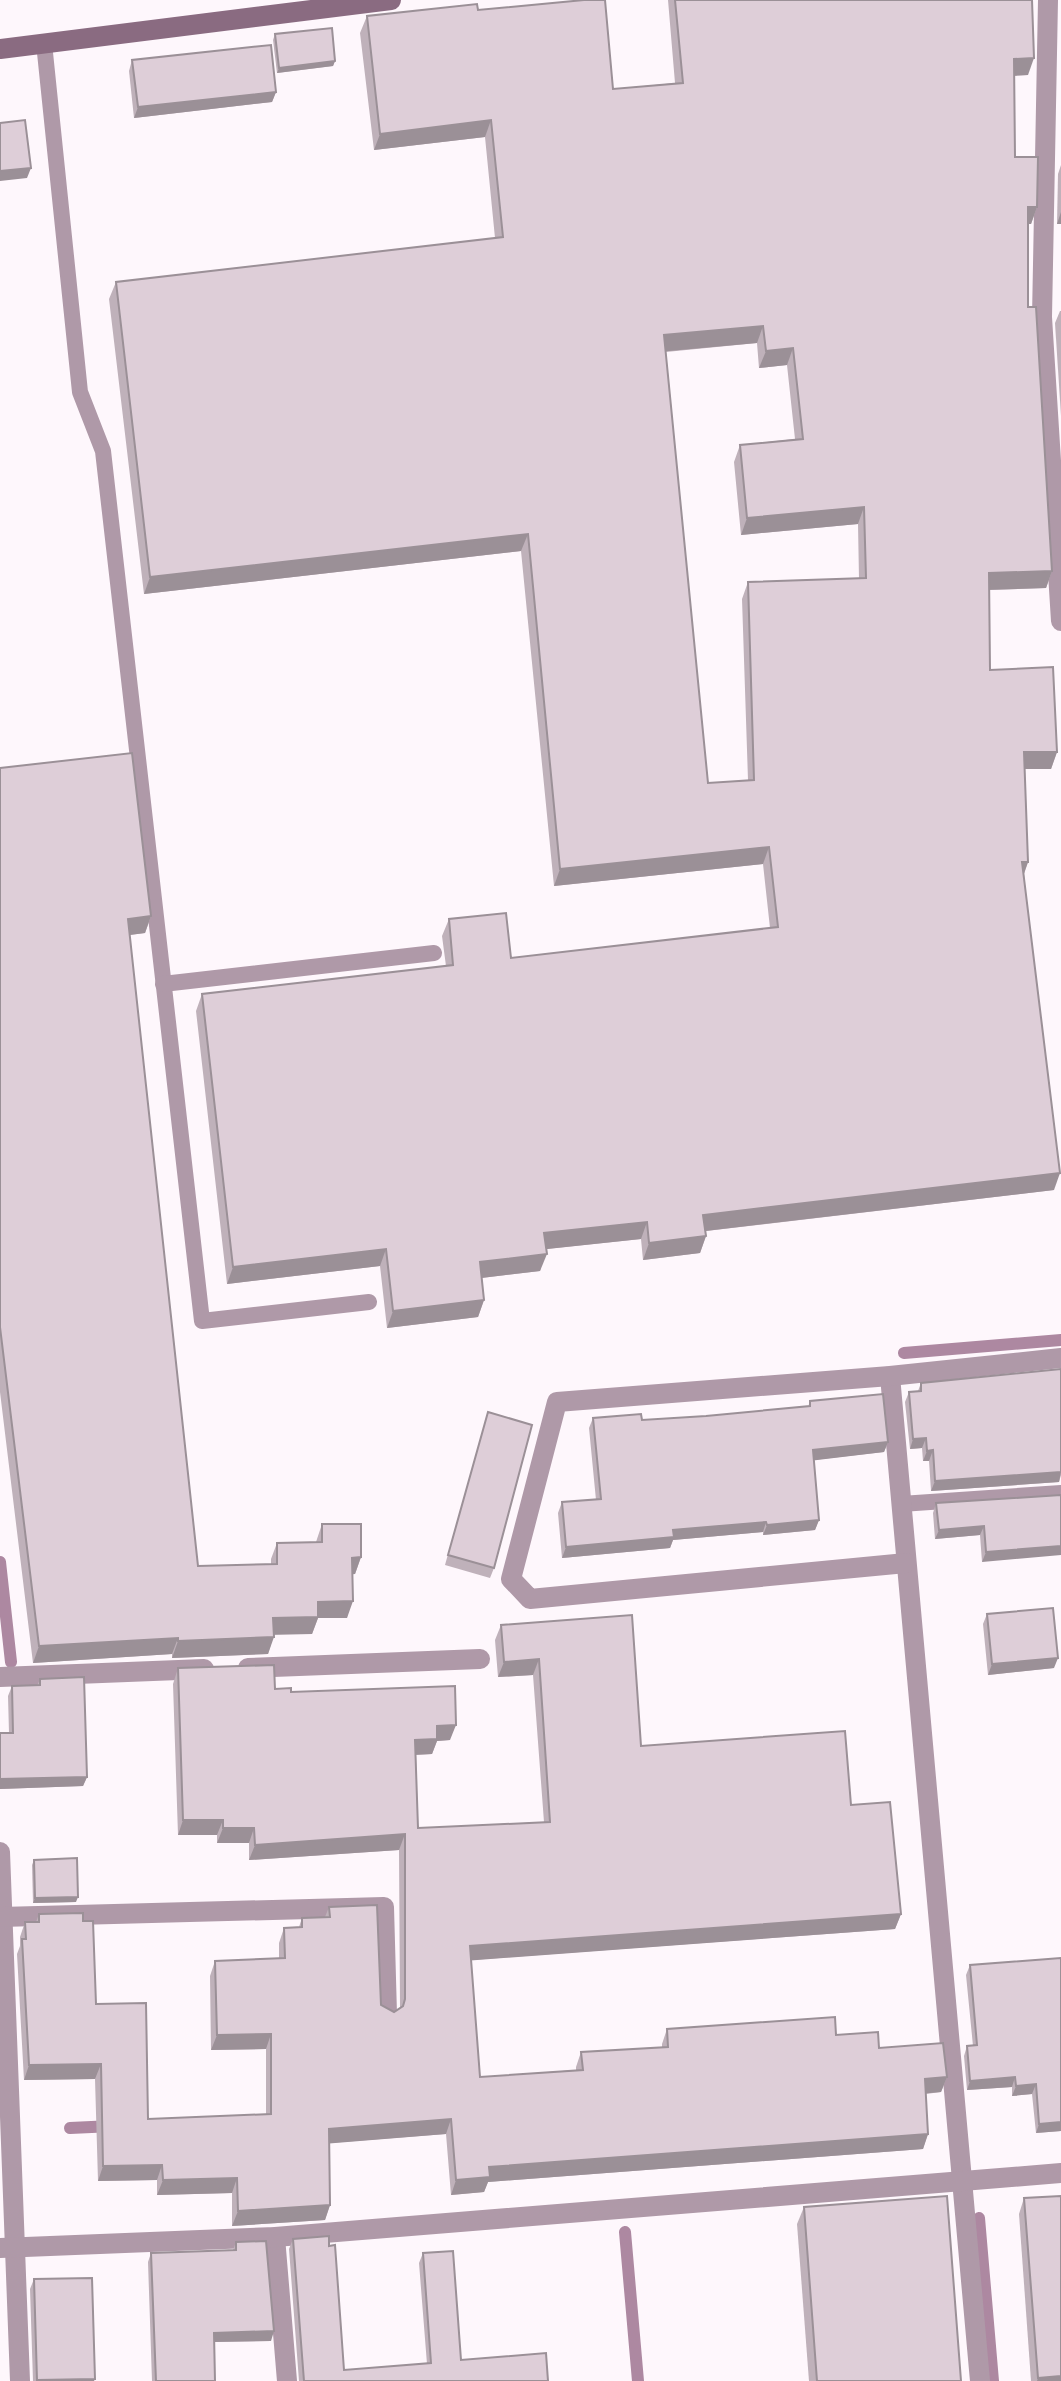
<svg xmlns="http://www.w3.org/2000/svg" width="1061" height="2381" font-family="'PT Sans',sans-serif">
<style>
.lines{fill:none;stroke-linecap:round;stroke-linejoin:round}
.stream{stroke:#ad88a1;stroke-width:12}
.service{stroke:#af99a8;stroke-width:16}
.minor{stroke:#af99a8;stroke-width:20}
.secondary{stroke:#8a6b81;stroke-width:20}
.wall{fill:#bfb1ba;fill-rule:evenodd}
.shaded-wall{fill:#9b9097}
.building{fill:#deced8;stroke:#9b9097;stroke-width:2;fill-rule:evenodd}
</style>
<rect width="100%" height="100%" fill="#fef7fc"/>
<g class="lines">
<g class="stream">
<path d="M904,1353L1061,1340"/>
<path d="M0,1562L11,1662"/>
<path d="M70,2128L113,2126"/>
<path d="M979,2218L993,2381"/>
<path d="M625,2232L638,2381"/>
</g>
<g class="service">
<path d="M44,43L80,392L103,451L202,1321L369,1302"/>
<path d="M163,984L434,953"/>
<path d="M901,1504L1061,1493"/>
</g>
<g class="minor">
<path d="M1048,0L1042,317L1061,621"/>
<path d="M890,1376L980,2381"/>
<path d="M906,1563L530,1599L511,1579L557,1402L890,1376L1061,1358"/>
<path d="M248,1668L480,1659"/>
<path d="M0,1677L204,1669"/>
<path d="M0,1852L20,2381"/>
<path d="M0,1917L384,1907L387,2014"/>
<path d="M275,2237L287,2381"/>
<path d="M0,2248L275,2237L1061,2173"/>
</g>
<path class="secondary" d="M0,49L391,0"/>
</g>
<g class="wall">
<path d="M668,0H675L1028,75L1014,76L1015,157L1037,207L1031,224H1028V307L1052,571L1046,588L990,590V670L1057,752L1051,769H1025L1028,862L1024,874L1054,1190L706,1231V1236L700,1253L643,1260L641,1239L546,1249L540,1271L481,1278L484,1300L478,1317L387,1328L380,1266L227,1284L196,1011L202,994L446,966L442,936L449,919L511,958L770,928L763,864L554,886L521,551L144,594L109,299L116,282L495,238L485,137L374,150L360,33L367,16L478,10L613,89L675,83ZM757,343L759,368L787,365L795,439L740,445L734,462L741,535L858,524L859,579L748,582L742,599L748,780L708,783L666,352Z"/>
<path d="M275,34L335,61L333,66L277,73L273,40Z"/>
<path d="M132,60L276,92L272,102L134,118L129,71Z"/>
<path d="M1061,165V224H1057L1058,174Z"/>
<path d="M1060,311H1061V416L1055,323Z"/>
<path d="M0,768L151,916L145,933L129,935L198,1566L271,1564V1559L277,1543L316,1542L322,1524L361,1557L355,1574H352L347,1618H318L312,1634H274L268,1654L172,1658V1654L33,1663L0,1392Z"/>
<path d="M1061,1369V1475L1059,1482L931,1491L929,1461H923L922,1448L910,1449L905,1402L909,1392L918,1391L921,1383Z"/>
<path d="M810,1401L888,1442L884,1452L813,1460L819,1520L815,1530L763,1535V1532L673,1540L670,1548L562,1558L558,1513L562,1502L596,1500L589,1428L593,1418L642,1420L706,1416L808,1407Z"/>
<path d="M488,1412L494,1568L490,1578L445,1565Z"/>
<path d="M1061,1495L982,1562L980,1535L935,1539L933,1513L936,1503Z"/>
<path d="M987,1614L1054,1668L988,1675L983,1624Z"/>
<path d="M501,1625L641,1746L851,1805L901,1914L895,1929L471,1960L480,2077L576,2070V2067L581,2052L662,2047V2044L667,2029L836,2035L879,2048L947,2077L941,2092L926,2094L928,2134L923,2149L488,2182L484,2192L451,2195L446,2134L329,2143L330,2205L325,2220L232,2226V2193L157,2195V2180L98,2181L95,2079L24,2080L17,1954L20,1946V1937L25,1922H36L39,1914L83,1921L96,2004L148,2119L266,2114V2049L211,2050L210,1976L215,1961L279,1958V1943L284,1928L299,1927L302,1918L325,1917L329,1907L381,2005L394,2012L400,2008L399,1850L249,1860V1843H217V1835H178L173,1684L178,1668L291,1692L450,1740L437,1741L432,1754L416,1755L418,1828L544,1822L533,1675L498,1677L495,1640Z"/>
<path d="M40,1679L87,1777L83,1786L0,1789V1733H9L8,1696L12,1686H37Z"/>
<path d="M34,1860L76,1902L33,1903L32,1865Z"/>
<path d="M970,1965L1061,2131L1036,2133L1032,2094L1012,2096V2087L967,2090L964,2056L967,2046H973L966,1975Z"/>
<path d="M1024,2198L1061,2381H1031L1019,2214Z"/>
<path d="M804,2207L961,2381H809L797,2224Z"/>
<path d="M293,2239L329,2246L344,2370L427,2364L419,2263L423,2253L461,2360L548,2381H299L289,2249Z"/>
<path d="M236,2242L271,2341L215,2342V2381H152L148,2262L151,2253L233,2250Z"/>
<path d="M34,2279L94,2381H33L30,2289Z"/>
</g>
<g class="shaded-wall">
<path d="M1034,58L1028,75L1008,76L1014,59Z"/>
<path d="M335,61L333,66L277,73L279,68Z"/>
<path d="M276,92L272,102L134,118L138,107Z"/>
<path d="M491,120L485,137L374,150L380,134Z"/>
<path d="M31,168L27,178L0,181V171Z"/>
<path d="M1028,207H1037L1031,224H1021Z"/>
<path d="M1061,212V224H1057Z"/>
<path d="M763,326L757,343L658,352L664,335Z"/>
<path d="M793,348L787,365L759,368L766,351Z"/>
<path d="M864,507L858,524L741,535L747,518Z"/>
<path d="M528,534L521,551L144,594L150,577Z"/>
<path d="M1052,571L1046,588L983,590L989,573Z"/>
<path d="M1024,752H1057L1051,769H1018Z"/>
<path d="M769,847L763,864L554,886L560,869Z"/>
<path d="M1022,862H1028L1022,879Z"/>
<path d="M151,916L145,933L122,936L128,919Z"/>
<path d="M1060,1173L1054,1190L697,1232L703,1215Z"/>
<path d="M647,1222L641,1239L538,1250L544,1233Z"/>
<path d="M706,1236L700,1253L643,1260L649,1243Z"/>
<path d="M386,1249L380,1266L227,1284L233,1267Z"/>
<path d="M547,1254L540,1271L473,1279L480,1262Z"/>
<path d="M484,1300L478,1317L387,1328L393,1311Z"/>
<path d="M926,1438L922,1448L910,1449L913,1439Z"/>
<path d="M888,1442L884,1452L809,1461L813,1450Z"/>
<path d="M933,1450L929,1461H923L927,1451Z"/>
<path d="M1061,1472L1059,1482L931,1491L935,1481Z"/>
<path d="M819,1520L815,1530L763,1535L767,1525Z"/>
<path d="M766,1522L763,1532L673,1540L670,1548L562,1558L566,1547L673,1530Z"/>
<path d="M984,1526L980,1535L935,1539L939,1530Z"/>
<path d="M1061,1546V1555L982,1562L986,1552Z"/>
<path d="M361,1557L355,1574L346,1575L352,1558Z"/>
<path d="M353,1601L347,1618H318L312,1634L267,1635L273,1618L318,1602Z"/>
<path d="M274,1637L268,1654L172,1658L178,1641Z"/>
<path d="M178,1638L172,1654L33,1663L39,1646Z"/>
<path d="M1058,1658L1054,1668L988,1675L992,1664Z"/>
<path d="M539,1659L533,1675L498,1677L504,1662Z"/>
<path d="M456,1725L450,1740L437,1741L432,1754L410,1755L415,1740L437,1726Z"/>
<path d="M87,1777L83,1786L0,1789V1779Z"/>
<path d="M183,1820H223L217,1835H178Z"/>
<path d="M223,1828H254L249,1843H217Z"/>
<path d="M405,1834L399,1850L249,1860L255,1845Z"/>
<path d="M78,1897L76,1902L33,1903L35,1898Z"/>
<path d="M901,1914L895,1929L464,1961L470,1946Z"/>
<path d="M271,2034L266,2049L211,2050L217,2035Z"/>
<path d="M101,2064L95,2079L24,2080L29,2065Z"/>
<path d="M947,2077L941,2092L919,2094L925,2079Z"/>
<path d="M1015,2077L1012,2087L967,2090L970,2081Z"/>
<path d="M1036,2084L1032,2094L1012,2096L1016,2086Z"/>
<path d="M451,2119L446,2134L323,2144L329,2129Z"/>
<path d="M1061,2122V2131L1036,2133L1039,2124Z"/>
<path d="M928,2134L923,2149L488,2182L484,2192L451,2195L456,2180L489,2167Z"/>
<path d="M162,2165L157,2180L98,2181L103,2166Z"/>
<path d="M237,2178L232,2193L157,2195L163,2180Z"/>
<path d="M330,2205L325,2220L232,2226L238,2211Z"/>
<path d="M274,2331L271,2341L211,2342L214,2333Z"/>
<path d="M1061,2376V2381H1037L1038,2378Z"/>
<path d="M95,2379L94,2381H36L37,2380Z"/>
</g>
<g class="building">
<path d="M584,0H605L613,89L683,83L675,0H1032L1034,58L1014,59L1015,157H1038L1037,207H1028V307H1036L1052,571L989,573L990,670L1053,667L1057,752H1024L1028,862H1022L1060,1173L703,1215L706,1236L649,1243L647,1222L544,1233L547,1254L480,1262L484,1300L393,1311L386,1249L233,1267L202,994L453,965L449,919L506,913L511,958L778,927L769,847L560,869L528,534L150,577L116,282L503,237L491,120L380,134L367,16L477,4L478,10ZM763,326L766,351L793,348L803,439L740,445L747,518L864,507L866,578L748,582L754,780L708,783L664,335Z"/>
<path d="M332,28L335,61L279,68L275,34Z"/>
<path d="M271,45L276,92L138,107L132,60Z"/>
<path d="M25,120L31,168L0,171V123Z"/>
<path d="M132,753L151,916L128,919L198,1566L277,1564V1543L322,1542V1524H361V1557L352,1558L353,1601L318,1602V1617L273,1618L274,1637L178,1641V1638L39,1646L0,1327V768Z"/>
<path d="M1061,1369V1472L935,1481L933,1450L927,1451L926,1438L913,1439L909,1392L921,1391V1383Z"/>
<path d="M883,1394L888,1442L813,1450L819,1520L767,1525L766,1522L673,1530L674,1537L566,1547L562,1502L601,1499L593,1418L641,1414L642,1420L706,1416L810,1406V1401Z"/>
<path d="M488,1412L532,1425L494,1568L448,1555Z"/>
<path d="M1061,1495V1546L986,1552L984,1526L939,1530L936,1503Z"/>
<path d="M1053,1608L1058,1658L992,1664L987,1614Z"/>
<path d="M632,1615L641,1746L845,1731L851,1805L890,1802L901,1914L470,1946L480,2077L583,2070L581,2052L668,2047L667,2029L835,2017L836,2035L878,2032L879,2048L943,2043L947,2077L925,2079L928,2134L489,2167L490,2177L456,2180L451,2119L329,2129L330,2205L238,2211L237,2178L163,2180L162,2165L103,2166L101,2064L29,2065L22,1939H26L25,1922H39V1914L83,1913V1921H93L96,2004L146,2003L148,2119L271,2114V2034L217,2035L215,1961L285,1958L284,1928L302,1927V1918L330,1917L329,1907L377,1905L381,2005L394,2012L403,2006L405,1999V1834L255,1845L254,1828H223V1820H183L178,1668L274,1665L275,1689L291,1688V1692L455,1686L456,1725L437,1726V1739L415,1740L418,1828L550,1822L539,1659L504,1662L501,1625Z"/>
<path d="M84,1677L87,1777L0,1779V1733H13L12,1686L40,1685V1679Z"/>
<path d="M77,1858L78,1897L35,1898L34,1860Z"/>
<path d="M1061,1958V2122L1039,2124L1036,2084L1016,2086L1015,2077L970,2081L967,2046L977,2045L970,1965Z"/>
<path d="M947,2196L961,2381H817L804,2207Z"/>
<path d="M1061,2196V2376L1038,2378L1024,2198Z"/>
<path d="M329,2236V2246L335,2245L344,2370L431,2363L423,2253L453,2251L461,2360L546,2353L548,2381H304L293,2239Z"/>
<path d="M266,2241L274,2331L214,2333L215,2381H156L151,2253L236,2250V2242Z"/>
<path d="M92,2278L95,2379L37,2380L34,2279Z"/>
</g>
</svg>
